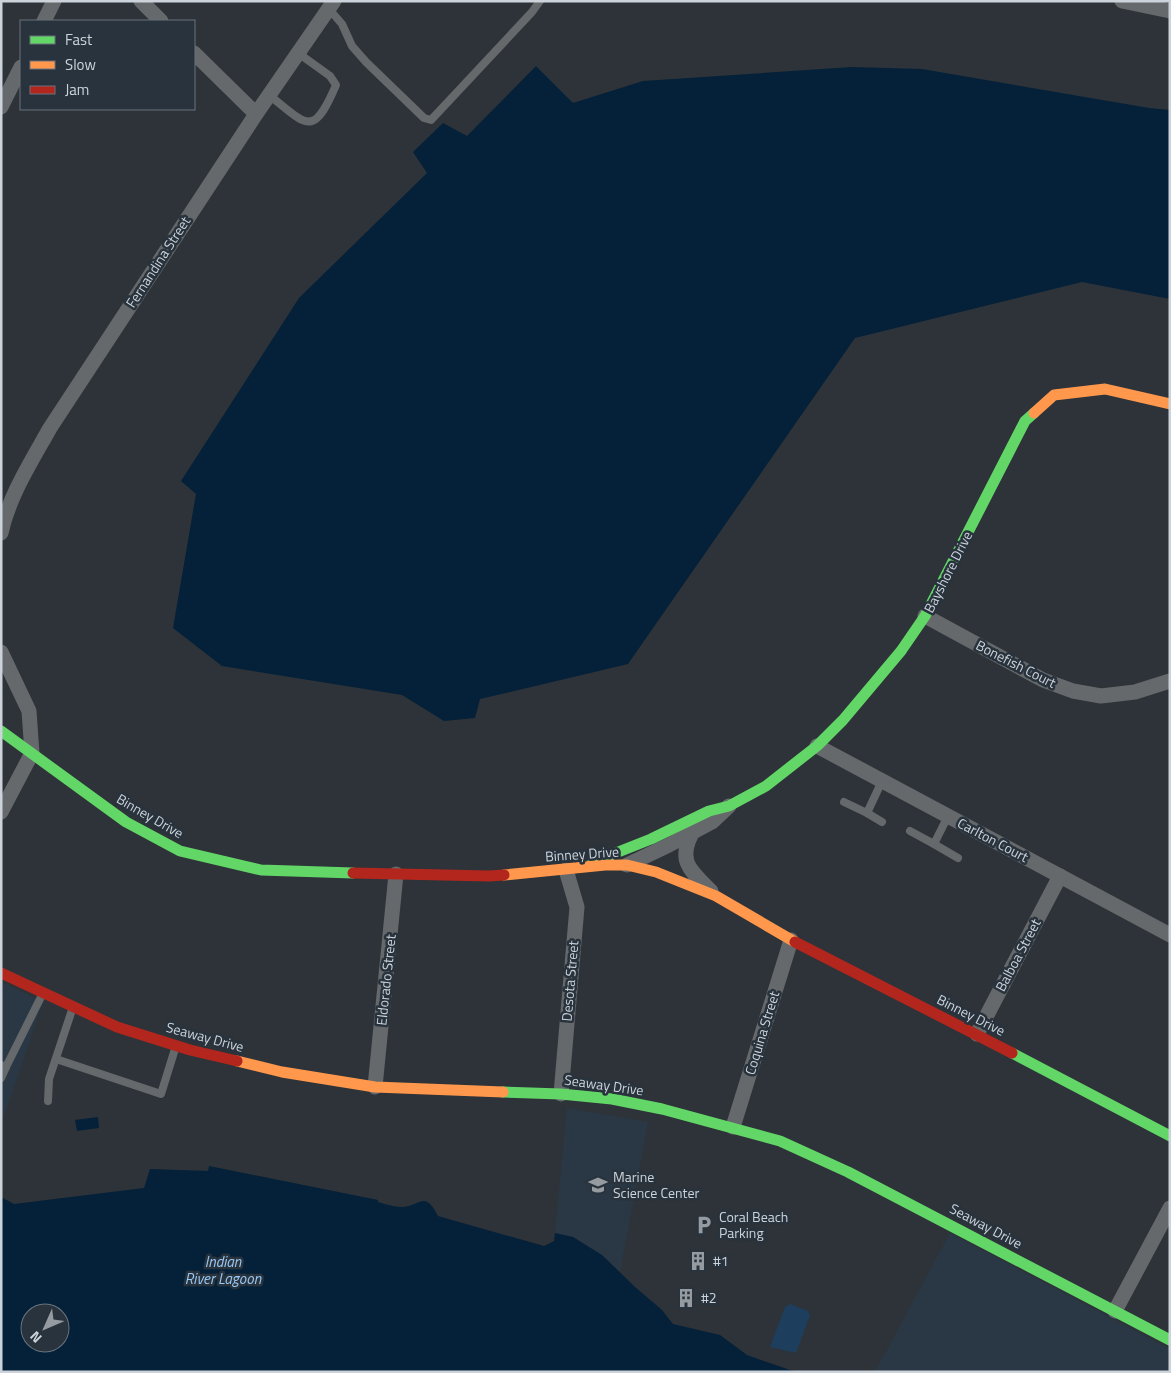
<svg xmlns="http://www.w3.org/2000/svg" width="1171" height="1373" font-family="'Titillium Web',sans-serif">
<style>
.built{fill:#2a3845}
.green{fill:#1d3f5d}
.water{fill:#042139;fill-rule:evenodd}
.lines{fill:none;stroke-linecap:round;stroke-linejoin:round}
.lane{stroke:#66696b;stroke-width:8}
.street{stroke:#66696b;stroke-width:15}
.fast{stroke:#63d668;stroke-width:11}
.slow{stroke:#ff974d;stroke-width:11}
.jam{stroke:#b3261e;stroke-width:11}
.labels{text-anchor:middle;stroke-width:5;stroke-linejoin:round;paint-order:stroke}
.street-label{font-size:14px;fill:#cdd3da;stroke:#28333d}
.poi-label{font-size:14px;fill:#cdd3da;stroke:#28333d;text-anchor:start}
.water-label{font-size:15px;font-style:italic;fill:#9ac9f5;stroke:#28333d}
</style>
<rect width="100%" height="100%" fill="#2d3338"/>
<g class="built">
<path d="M1,982L43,1002L1,1125Z"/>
<path d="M567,1108L648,1122L620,1272L602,1255L573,1237L555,1233Z"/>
<path d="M950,1233L1170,1349V1372H875Z"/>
</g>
<path class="green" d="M790,1304L808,1311L810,1315L796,1353L770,1347L785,1307Z"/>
<g class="water">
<path d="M536,66L573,103L643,81L852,67L922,69L1149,108L1170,110V299L1082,282L855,338L628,664L480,699L475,718L444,721L402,695L222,666L173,628L196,494L181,481L299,298L427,173L413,152L443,123L467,136Z"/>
<path d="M98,1117L99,1128L77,1131L75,1120Z"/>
<path d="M209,1166L378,1200V1202C385,1204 394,1207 402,1207C420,1207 424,1189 438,1216L544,1246L554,1241L555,1233L573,1237L602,1255L635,1287L662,1310L673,1324L720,1335L747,1355L790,1370L803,1372H1V1197L14,1204L144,1188L150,1169L208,1171ZM30,1313H60V1343H30Z"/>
</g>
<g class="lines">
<g class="lane">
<path d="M329,9L342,24L352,46L366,62L424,118L431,120L532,12L540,1"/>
<path d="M269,95C307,125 313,139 336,85L330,76L298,53"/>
<path d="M844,802L867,813L882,781"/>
<path d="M867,813L882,822"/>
<path d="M910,831L934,844L948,816"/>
<path d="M934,844L958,858"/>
<path d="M56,1059L161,1094L175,1049"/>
<path d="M1,1065L6,1067L42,995"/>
<path d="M1,1078L6,1067"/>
<path d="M48,1101L49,1079L72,1010"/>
</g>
<g class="street">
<path d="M141,1L161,21"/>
<path d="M1122,1L1170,11"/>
<path d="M44,21L54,1"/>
<path d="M194,53L256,114"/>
<path d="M1,107L21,67"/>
<path d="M1,533C9,496 31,462 50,428L256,114L334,1"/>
<path d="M925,616L1043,680L1073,691L1101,696L1135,692L1170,681"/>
<path d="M1,652L29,711L32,753L1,812"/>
<path d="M817,746L1170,935"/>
<path d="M692,833C677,862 691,871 711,891"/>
<path d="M627,865L669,845L712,822L729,806"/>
<path d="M977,1034L1060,876"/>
<path d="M375,1087L396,874"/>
<path d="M561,1094L577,907L566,870"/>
<path d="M733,1127L791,940"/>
<path d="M1115,1311L1170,1208"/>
</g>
<g class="fast">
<path d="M1,731L126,822L180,851L261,870L353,873"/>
<path d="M593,862L651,839L709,811L729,806L766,786L817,746L843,720L901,651L925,616L1025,421L1034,413"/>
<path d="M1012,1053L1170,1136"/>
<path d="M503,1092L561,1094L612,1099L662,1109L780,1141L848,1172L1170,1340"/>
</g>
<g class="slow">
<path d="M1034,413L1054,395L1105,389L1170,404"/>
<path d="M504,875L605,865H627L656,872L716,896L795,942"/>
<path d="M237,1061L282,1072L375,1087L503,1092"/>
</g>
<g class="jam">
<path d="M353,873L489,876L504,875"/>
<path d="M795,942L1012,1053"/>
<path d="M1,973L117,1027L190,1050L237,1061"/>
</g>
</g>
<defs>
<g id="university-bare" transform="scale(1.5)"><path d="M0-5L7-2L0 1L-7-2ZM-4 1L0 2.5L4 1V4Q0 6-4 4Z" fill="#959ba1" stroke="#28333d" stroke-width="2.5" paint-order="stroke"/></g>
<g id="parking-bare" transform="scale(1.5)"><path d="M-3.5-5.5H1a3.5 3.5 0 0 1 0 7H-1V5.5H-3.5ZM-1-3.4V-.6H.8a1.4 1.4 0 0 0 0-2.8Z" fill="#959ba1" stroke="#28333d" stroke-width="2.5" paint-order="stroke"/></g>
<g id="building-bare" transform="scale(1.5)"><path d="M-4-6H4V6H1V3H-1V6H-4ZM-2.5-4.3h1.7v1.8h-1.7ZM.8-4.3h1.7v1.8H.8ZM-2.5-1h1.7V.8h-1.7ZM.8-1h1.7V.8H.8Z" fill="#959ba1" stroke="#28333d" stroke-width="2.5" paint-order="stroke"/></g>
</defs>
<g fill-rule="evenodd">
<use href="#university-bare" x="598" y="1185"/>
<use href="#parking-bare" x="704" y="1225"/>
<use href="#building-bare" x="698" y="1261"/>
<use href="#building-bare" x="686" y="1298"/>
</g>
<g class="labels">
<g class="street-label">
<text transform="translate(158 262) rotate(-57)" y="5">Fernandina Street</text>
<text transform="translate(948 572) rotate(-63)" y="5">Bayshore Drive</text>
<text transform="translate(1016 664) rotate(27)" y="5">Bonefish Court</text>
<text transform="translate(150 816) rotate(30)" y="5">Binney Drive</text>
<text transform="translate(993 840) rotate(28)" y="5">Carlton Court</text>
<text transform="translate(582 854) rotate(-4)" y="5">Binney Drive</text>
<text transform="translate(1018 955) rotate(-62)" y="5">Balboa Street</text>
<text transform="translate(386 980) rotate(-84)" y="5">Eldorado Street</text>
<text transform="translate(570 981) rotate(-85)" y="5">Desota Street</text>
<text transform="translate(971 1015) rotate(27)" y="5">Binney Drive</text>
<text transform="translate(762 1033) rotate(-73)" y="5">Coquina Street</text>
<text transform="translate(205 1037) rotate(15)" y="5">Seaway Drive</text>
<text transform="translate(604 1085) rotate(8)" y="5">Seaway Drive</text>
<text transform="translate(986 1226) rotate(28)" y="5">Seaway Drive</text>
</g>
<g class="poi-label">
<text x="613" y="1182">Marine<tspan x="613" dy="16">Science Center</tspan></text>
<text x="719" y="1222">Coral Beach<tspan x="719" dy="16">Parking</tspan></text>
<text x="713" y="1266">#1</text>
<text x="701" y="1303">#2</text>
</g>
<g class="water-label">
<text x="223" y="1267">Indian<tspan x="223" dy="17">River Lagoon</tspan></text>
</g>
</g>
<rect width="1171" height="1373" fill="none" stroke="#cdd3da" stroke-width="5"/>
<rect x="20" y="20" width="175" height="90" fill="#28333d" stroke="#6a737c"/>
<rect x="30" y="36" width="25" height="8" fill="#63d668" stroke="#6a737c"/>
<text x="65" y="45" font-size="15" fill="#cdd3da">Fast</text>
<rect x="30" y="61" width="25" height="8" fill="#ff974d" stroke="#6a737c"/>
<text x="65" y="70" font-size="15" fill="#cdd3da">Slow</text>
<rect x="30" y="86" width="25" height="8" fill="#b3261e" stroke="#6a737c"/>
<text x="65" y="95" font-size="15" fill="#cdd3da">Jam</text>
<g transform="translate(45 1328) rotate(225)"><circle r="24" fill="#28333d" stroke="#6a737c"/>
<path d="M0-4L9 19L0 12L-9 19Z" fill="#959ba1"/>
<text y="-8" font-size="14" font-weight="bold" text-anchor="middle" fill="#cdd3da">N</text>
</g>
</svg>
